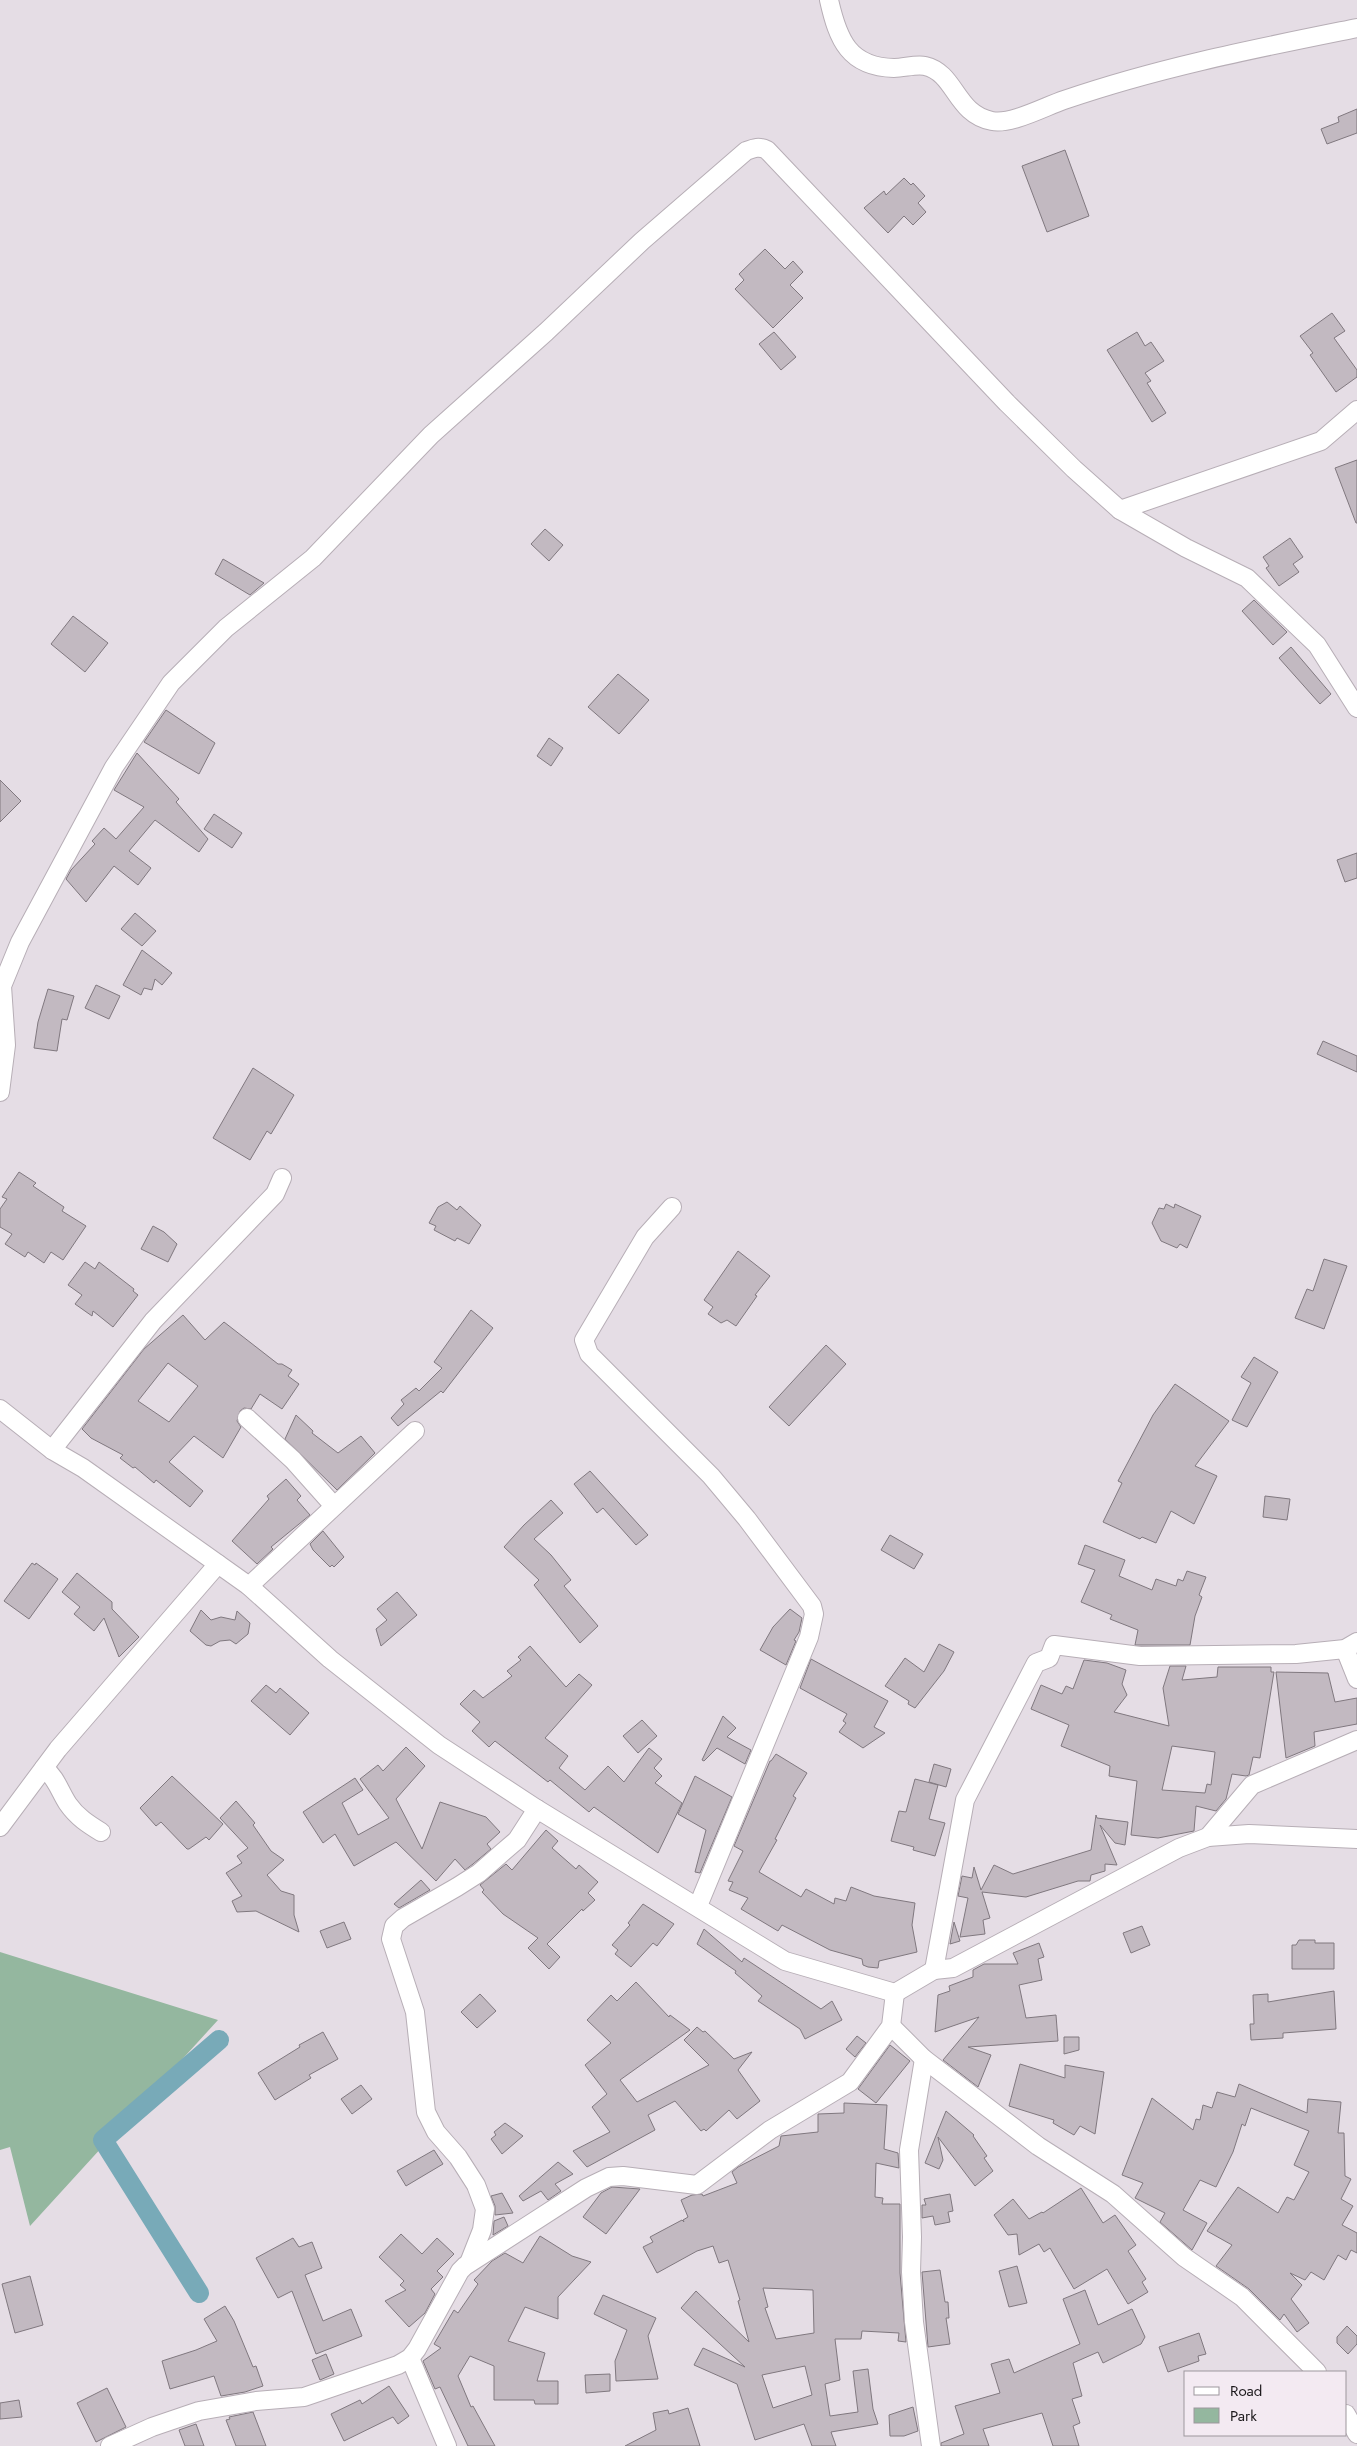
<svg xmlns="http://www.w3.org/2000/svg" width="1357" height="2446" font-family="Jost,sans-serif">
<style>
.green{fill:#94b79f}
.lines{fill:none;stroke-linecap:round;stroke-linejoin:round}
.canal{stroke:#78aab8;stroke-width:20}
.building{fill:#c2b9c1;stroke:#80787f;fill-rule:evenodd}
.street-casing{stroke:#b7aeb6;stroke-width:20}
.street{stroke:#fff;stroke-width:18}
</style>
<rect width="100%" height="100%" fill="#e5dde5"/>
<path class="green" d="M0,1952L218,2020L30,2226L10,2147L0,2150Z"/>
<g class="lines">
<path class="canal" d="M199,2293L103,2140L219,2040"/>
</g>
<g class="building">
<path d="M1357,109V133L1327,144L1321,129L1339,122L1338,117Z"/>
<path d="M1065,150L1089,216L1047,232L1022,166Z"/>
<path d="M904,178L911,185L913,183L925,196L918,203L926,212L913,225L904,216L888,233L864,208L884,191L886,195Z"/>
<path d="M765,249L785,269L793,261L803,272L790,285L803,298L773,328L735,289L744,280L739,274Z"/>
<path d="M1332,313L1345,331L1334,338L1357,370V377L1336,392L1310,355L1313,353L1300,336Z"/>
<path d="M774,332L796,357L781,370L759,344Z"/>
<path d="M1137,332L1145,346L1151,342L1164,361L1145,373L1151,381L1147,383L1166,413L1152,422L1107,350Z"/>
<path d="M1357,460V523H1356L1335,468Z"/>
<path d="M545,529L563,545L549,561L531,544Z"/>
<path d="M1290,538L1303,557L1293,564L1299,572L1279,586L1266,568L1269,566L1263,557Z"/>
<path d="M223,559L264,583L250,595L215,574Z"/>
<path d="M1254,600L1287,632L1273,645L1242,611Z"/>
<path d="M73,616L108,643L85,672L51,644Z"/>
<path d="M1291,647L1331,694L1320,704L1279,658Z"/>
<path d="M618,674L649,700L619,734L588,707Z"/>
<path d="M166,710L215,743L199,774L144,742Z"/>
<path d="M549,738L563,748L551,766L537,756Z"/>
<path d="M137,753L179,799L176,802L208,839L199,852L155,820L129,851L151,868L138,885L114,866L86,902L66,879L71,870L95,844L92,841L104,828L116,839L144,807L114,790Z"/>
<path d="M0,780L21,801L0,822Z"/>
<path d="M214,814L242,833L232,848L204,829Z"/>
<path d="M1357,853V878L1345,882L1337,860Z"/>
<path d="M135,913L156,931L142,946L121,929Z"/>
<path d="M142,950L172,973L162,985L155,979L152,990L144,988L141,995L123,985Z"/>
<path d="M96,985L120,996L109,1019L85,1008Z"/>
<path d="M48,989L74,996L67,1020L62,1019L57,1051L34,1048L38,1022Z"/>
<path d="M1323,1041L1357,1056V1072L1317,1054Z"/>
<path d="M253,1068L294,1095L271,1134L267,1131L250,1160L213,1138Z"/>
<path d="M19,1172L36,1183L33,1186L64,1207L62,1211L86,1226L63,1260L51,1252L44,1263L28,1252L25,1257L5,1244L12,1234L0,1227V1209L7,1199L2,1197Z"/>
<path d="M447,1202L457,1210L460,1206L481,1225L469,1244L457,1238L455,1241L434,1230L436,1226L429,1223L438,1207Z"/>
<path d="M1166,1204L1174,1208L1175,1204L1201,1216L1187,1248L1180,1244L1177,1248L1161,1241L1152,1223L1159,1208L1164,1209Z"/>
<path d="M153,1226L164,1232L177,1244L168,1262L141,1249Z"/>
<path d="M738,1251L770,1276L755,1295L757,1296L736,1326L727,1320L721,1323L708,1314L713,1307L704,1300Z"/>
<path d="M1324,1259L1347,1266L1324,1329L1295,1318L1307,1289L1313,1291Z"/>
<path d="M85,1262L95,1269L99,1262L134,1289L133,1291L138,1295L113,1327L93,1311L92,1316L75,1304L82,1295L68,1285Z"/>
<path d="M471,1310L493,1328L443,1393L441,1391L398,1426L391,1418L404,1404L401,1400L416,1388L419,1391L442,1368L434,1362Z"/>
<path d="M183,1315L205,1340L224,1322L278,1364H282L292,1370L288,1376L299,1384L282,1409L260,1394L251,1409L244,1408L240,1411L237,1421L241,1427L223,1458L194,1436L169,1462L203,1491L190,1507L156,1480L154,1483L135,1467L133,1468L120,1458L123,1455L91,1438L82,1429L144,1349ZM168,1363L198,1386L169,1422L138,1401Z"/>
<path d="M826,1345L846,1364L789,1426L769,1407Z"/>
<path d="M1254,1357L1278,1372L1247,1427L1232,1420L1251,1383L1241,1377Z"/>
<path d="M1175,1384L1229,1421L1195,1466L1217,1476L1194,1524L1171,1511L1156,1543L1142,1537L1140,1539L1103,1522L1122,1483L1118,1481L1153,1415Z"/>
<path d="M296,1415L313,1431L312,1433L338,1453L361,1436L375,1453L337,1490L285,1439Z"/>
<path d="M590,1471L648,1535L636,1545L603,1508L597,1513L574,1484Z"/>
<path d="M286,1479L301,1496L297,1500L310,1515L271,1547L273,1549L257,1564L232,1541L269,1499L267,1496Z"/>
<path d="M1265,1496L1290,1499L1287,1520L1263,1517Z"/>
<path d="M551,1500L563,1513L534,1539L551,1555L571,1580L564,1586L598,1626L580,1643L534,1585L539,1580L504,1547L524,1525Z"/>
<path d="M323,1531L344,1557L334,1567L332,1565L330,1567L313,1550L310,1544Z"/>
<path d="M890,1535L923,1554L914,1569L881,1550Z"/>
<path d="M1085,1545L1125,1560L1119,1576L1152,1590L1156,1579L1176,1586L1178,1579L1183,1581L1187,1571L1206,1577L1199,1595L1202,1597L1195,1616L1190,1645H1135L1138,1630L1110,1619L1112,1615L1081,1602L1095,1570L1078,1564Z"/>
<path d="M32,1563L35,1565L36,1563L58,1579L29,1619L4,1601Z"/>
<path d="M77,1573L112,1602V1609L139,1637L119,1657L104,1618L94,1631L74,1614L80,1607L62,1592Z"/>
<path d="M397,1592L417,1615L381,1646L376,1629L387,1620L377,1609Z"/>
<path d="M790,1609L802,1618L799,1632L794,1640L796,1641L786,1665L760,1650L773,1627Z"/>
<path d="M201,1610L211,1620L221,1617L235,1620L237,1611L250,1623L248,1634L236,1644L230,1640L220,1641L211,1646L206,1645L190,1631Z"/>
<path d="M939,1644L954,1652L944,1671L915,1708L908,1704L909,1701L885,1686L905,1658L924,1672Z"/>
<path d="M530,1646L566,1687L579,1674L592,1685L545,1738L568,1756L559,1768L585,1790L608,1766L624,1782L649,1748L662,1759L654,1768L662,1776L655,1783L682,1803L658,1853L594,1807L589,1812L550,1780L548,1782L495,1741L489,1747L472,1731L480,1722L460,1704L474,1690L483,1698L512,1676L507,1671L521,1660L518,1657Z"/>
<path d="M811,1659L888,1701L874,1727L885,1733L863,1748L839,1732L846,1723L843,1721L847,1714L800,1688Z"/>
<path d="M1084,1660L1107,1663L1126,1670L1122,1684L1127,1695L1114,1712L1169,1726L1163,1688L1170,1666H1186L1182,1680L1217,1677L1218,1667H1271V1672H1274L1260,1758L1253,1757L1249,1775L1246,1776L1232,1774L1226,1799L1216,1811L1196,1806L1194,1831L1158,1838L1131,1835L1137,1781L1109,1776L1110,1766L1061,1746L1069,1725L1031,1709L1041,1685L1062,1694L1066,1686L1073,1689ZM1172,1746L1215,1752L1211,1785L1207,1784L1205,1793L1162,1790Z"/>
<path d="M1276,1672L1328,1673L1335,1702L1357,1698V1724L1314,1732L1315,1746L1286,1758Z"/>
<path d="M266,1685L276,1693L280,1688L309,1713L290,1735L251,1701Z"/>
<path d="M723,1716L736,1728L727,1737L751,1750L745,1764L717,1748L704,1761L702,1760Z"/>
<path d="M642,1720L657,1736L638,1753L623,1736Z"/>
<path d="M406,1747L425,1766L396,1799L422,1849L440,1802L486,1817L500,1832L487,1844L491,1849L473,1864L465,1870L455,1859L436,1881L396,1842L354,1866L335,1834L323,1843L303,1812L355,1778L363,1790L342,1803L358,1835L389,1818L360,1779L378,1765L383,1771Z"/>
<path d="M776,1754L807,1773L793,1796L796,1798L775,1839L777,1840L773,1847L759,1872L801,1897L806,1889L834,1904L835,1898L846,1901L851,1887L874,1896L915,1903L912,1925L917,1952L879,1961L878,1968L868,1967L863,1965L862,1959L830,1950L782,1925L778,1931L741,1909L748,1898L729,1890L733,1882L728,1881L743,1851L734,1846L770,1761H771Z"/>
<path d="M934,1764L951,1769L946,1787L929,1782Z"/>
<path d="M172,1776L223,1824L209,1840L206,1837L189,1849H187L161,1822L156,1826L140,1808Z"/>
<path d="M695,1776L732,1797L700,1873L695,1872L706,1830L678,1814Z"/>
<path d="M915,1779L938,1785L929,1819L945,1823L935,1856L913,1850L914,1847L891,1841L899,1811L906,1812Z"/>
<path d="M236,1801L255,1823L253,1825L271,1851L284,1860L267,1875L281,1891L294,1895V1915L299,1932L256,1911L237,1912L232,1901L242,1896L226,1873L242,1863L237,1856L248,1848L220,1818Z"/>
<path d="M1096,1815L1097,1818L1128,1822L1125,1845L1115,1843L1100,1825L1117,1865L1105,1864V1871L1091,1875L1090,1881H1078L1026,1897L982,1892L990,1918L983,1920L985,1934L960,1937L968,1898L958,1896L962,1876L972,1878L974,1867L981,1890L994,1865L1013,1874L1091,1850Z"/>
<path d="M546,1830L558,1841L552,1848L576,1869L579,1865L598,1882L588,1893L595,1900L583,1911L582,1909L547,1944L560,1957L549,1969L528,1948L538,1938L503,1914L482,1892L484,1890L480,1885L506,1864L512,1870Z"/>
<path d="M421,1880L430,1890L399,1908L394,1904Z"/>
<path d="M643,1904L674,1924L657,1946L653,1943L631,1967L615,1954L618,1950L612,1945L630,1925L628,1923Z"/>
<path d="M344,1922L351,1939L327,1948L320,1931Z"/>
<path d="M954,1922L960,1941L950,1944Z"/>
<path d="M1142,1926L1150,1945L1131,1953L1123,1933Z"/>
<path d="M704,1929L742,1962L744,1958L821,2009L832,2001L842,2020L805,2039L800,2029L758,2001L762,1996L735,1973L736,1971L697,1944Z"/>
<path d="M1299,1940H1315V1943H1334V1969H1292V1945H1296Z"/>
<path d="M1039,1943L1044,1957L1038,1959L1042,1980L1019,1985L1026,2018L1056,2015L1058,2041L968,2047L991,2055L978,2087L943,2060L979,2017L935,2032L938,1995L950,1991L949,1986L973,1977V1970L984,1964H1018L1013,1953Z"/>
<path d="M636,1982L669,2017L670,2015L690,2030L620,2080L637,2102L709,2065L684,2040L697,2027L703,2032L705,2031L734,2059L752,2052L738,2070L760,2101L737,2119L729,2110L706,2131L704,2129L701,2131L675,2101L648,2115L655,2130L587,2167L573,2151L610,2132L592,2107L607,2094L585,2065L611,2043L587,2020L611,1995L617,2001Z"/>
<path d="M1334,1991L1336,2029L1283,2033V2038L1251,2040L1250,2024H1254L1253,1995L1268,1994V2002Z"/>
<path d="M480,1994L496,2011L477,2028L461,2012Z"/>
<path d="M323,2032L338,2059L309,2075L311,2078L275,2100L258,2073L300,2047L299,2045Z"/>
<path d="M857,2036L866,2043L855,2057L846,2049Z"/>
<path d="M1064,2037H1079V2050L1064,2054Z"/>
<path d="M890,2045L910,2061L876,2103L858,2089Z"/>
<path d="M1020,2064L1065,2078V2065L1104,2072L1095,2134L1080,2126L1074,2135L1053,2123L1054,2120L1009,2106Z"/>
<path d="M1239,2084L1307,2113L1308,2099L1341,2102L1338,2133H1344L1345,2176L1351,2179L1341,2199L1353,2206L1342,2225L1357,2233V2253L1351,2250L1346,2260L1338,2255L1324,2280L1311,2272L1305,2280L1290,2273L1302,2285L1291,2299L1309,2323L1297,2332L1284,2314L1280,2320L1249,2289L1216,2266L1232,2245L1207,2231L1238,2187L1278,2213L1287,2197L1294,2200L1309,2172L1294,2165L1309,2131L1251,2108L1245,2126L1242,2124L1233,2152L1216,2187L1200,2180L1183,2210L1207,2223L1192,2250L1160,2222L1165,2213L1135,2198L1143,2183L1122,2175L1152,2098L1193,2130L1196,2119L1200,2120L1203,2105L1212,2108L1217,2092L1235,2097Z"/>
<path d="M361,2085L372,2099L352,2114L341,2099Z"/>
<path d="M844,2103L887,2105L884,2149L898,2153L899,2168L876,2163L875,2197L883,2198L882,2204H900V2273L906,2342L898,2341L899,2333L862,2331L861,2339H835L840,2380L825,2384L830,2416L858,2412L853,2371L868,2369L873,2409L878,2424L831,2432L836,2446H812L804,2424L755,2440L737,2384L694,2365L703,2348L745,2367L681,2308L696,2291L749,2342L738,2301L740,2300L728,2260L719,2263L713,2246L697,2251L657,2273L643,2247L653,2242L650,2237L682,2220L684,2222L683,2220L688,2217L681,2200L692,2195L702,2194L703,2196L737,2183L732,2172L738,2167L779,2146L781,2136L818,2132V2114L844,2113ZM763,2288L813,2290L814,2333L776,2339L765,2308L768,2307ZM805,2366L812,2395L773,2408L762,2375Z"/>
<path d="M946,2111L974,2135L973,2136L987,2156L984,2158L993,2171L975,2186L938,2137L943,2160L939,2169L925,2163Z"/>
<path d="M505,2123L523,2136L502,2154L491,2139L496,2135L494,2132Z"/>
<path d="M434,2150L443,2164L406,2186L397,2171Z"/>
<path d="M558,2162L573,2174L555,2184L561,2191L548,2200L541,2191L523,2201L519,2196Z"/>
<path d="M612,2187L640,2189L606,2234L583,2217L601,2193Z"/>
<path d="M1081,2188L1103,2223L1115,2215L1136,2245L1128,2251L1146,2279L1142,2282L1148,2292L1128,2304L1107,2269L1074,2289L1050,2248L1044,2252L1039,2244L1019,2255L1017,2234L1008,2235L994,2215L1013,2199L1029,2219L1042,2212L1043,2213Z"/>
<path d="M502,2193L513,2213L495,2215V2206L491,2196Z"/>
<path d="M950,2194L953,2211L948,2212L950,2222L935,2225L933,2216L922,2218V2205H926L924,2199Z"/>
<path d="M504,2217L508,2226L493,2235L494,2221Z"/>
<path d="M401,2234L422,2254L437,2238L454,2254L437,2271L443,2277L431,2289L435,2294L425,2313L409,2327L385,2301L406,2290L400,2285L404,2281L379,2257Z"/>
<path d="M540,2236L572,2256L591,2262L558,2297V2319L525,2307L508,2341L545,2353L537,2381H558V2404H535L534,2400H494V2366L470,2356L458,2376L471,2407L473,2406L495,2446H468L440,2387L435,2389L423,2361L441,2348L434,2344L454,2310L458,2313L478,2284L474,2280L492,2261L505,2253L523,2263Z"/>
<path d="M293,2238L299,2247L312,2242L322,2268L305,2275L323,2321L351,2309L362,2336L316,2354L292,2291L278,2298L256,2258Z"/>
<path d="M1017,2266L1027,2303L1009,2307L999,2271Z"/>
<path d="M940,2270L945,2302H948L949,2318H946L950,2344L928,2347L922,2272Z"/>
<path d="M30,2276L43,2325L15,2333L2,2284Z"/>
<path d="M1085,2290L1098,2325L1132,2309L1145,2337L1141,2344L1103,2363L1098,2352L1073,2363L1082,2396L1072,2399L1080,2423L1073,2426L1079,2446H1053L1042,2413L983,2429L989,2446H941V2443L964,2434L955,2406L1000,2393L991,2364L1009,2359L1014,2373L1080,2344L1063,2299Z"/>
<path d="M603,2295L656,2318L648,2336L658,2379L616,2381L615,2361L627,2330L594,2314Z"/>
<path d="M225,2306L234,2321L253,2367L256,2366L263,2386L245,2392L221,2396L214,2376L170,2389L162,2361L196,2350L217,2341L204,2319Z"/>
<path d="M1347,2326L1357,2336V2344L1348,2354L1337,2343V2337Z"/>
<path d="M1199,2333L1206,2354L1198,2356L1199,2361L1168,2372L1159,2347Z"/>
<path d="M326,2354L334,2374L320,2380L312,2360Z"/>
<path d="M610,2374V2391L586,2393L585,2375Z"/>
<path d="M389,2386L409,2416L398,2424L393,2417L344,2441L331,2414L360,2400L362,2404Z"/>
<path d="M107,2388L126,2427L96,2442L77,2403Z"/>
<path d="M19,2400L22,2417L0,2419V2403Z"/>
<path d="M913,2407L918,2431L904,2436H890L889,2415Z"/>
<path d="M688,2408L700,2446H625L656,2430L653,2413L668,2410L669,2414Z"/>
<path d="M253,2412L266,2446H236L226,2420L230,2419L229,2417Z"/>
<path d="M196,2424L204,2446H185L179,2430Z"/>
</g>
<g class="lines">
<g class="street-casing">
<g id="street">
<path d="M829,0C838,40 849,67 894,68C904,68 916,64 925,66C956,73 955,114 992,121C1011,125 1046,106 1064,100C1160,67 1258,48 1357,28"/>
<path d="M1120,510L1321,441L1357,410"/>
<path d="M0,1092L6,1045L2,986L20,942L114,767L171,683L226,628L313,558L431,435L546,332L642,241L746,151C754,148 759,146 767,150L1007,403L1074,469L1120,510L1186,548L1247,578L1317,645L1357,708"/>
<path d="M672,1207L645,1237L584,1340L589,1354L711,1476L747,1519L812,1606L814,1614L809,1637L698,1906"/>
<path d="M0,1409L52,1450L83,1468L249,1586L330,1659L439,1745L537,1809L785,1961L895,1993L934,1970L953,1968L1179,1848L1208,1837L1249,1834L1357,1839"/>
<path d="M247,1418L293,1460L334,1506"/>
<path d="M52,1450L153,1321L275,1194L282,1178"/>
<path d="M249,1586L415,1431"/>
<path d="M1345,1649L1357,1679"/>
<path d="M44,1768C56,1777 60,1792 68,1804C77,1817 88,1824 101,1832"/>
<path d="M0,1827L58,1749L218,1564"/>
<path d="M1208,1837L1252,1785L1357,1740"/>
<path d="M934,1970L965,1800L1036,1663L1049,1658L1054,1645L1140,1656L1296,1654L1345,1649L1357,1642"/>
<path d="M891,2026L924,2059L1038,2146L1113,2194L1184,2257L1242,2297L1317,2372"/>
<path d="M924,2059L909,2150L912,2237L911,2272L914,2322L931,2446"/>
<path d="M469,2263L482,2230L485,2209L476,2185L458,2157L436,2132L426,2112L415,2012L391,1939L394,1926L403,1918L457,1887L479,1873L503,1852L517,1840L537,1809"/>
<path d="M410,2358L447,2446"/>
<path d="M1346,2414L1357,2434"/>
<path d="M110,2446L152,2427L199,2411L256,2401L304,2397L398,2365L410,2358L417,2349L460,2271L465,2266L586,2188L609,2177L623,2176L697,2185L770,2130L850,2082L891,2026L895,1993"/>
</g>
</g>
<use href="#street" class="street"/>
</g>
<rect x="1184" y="2371" width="162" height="65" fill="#f3eaf2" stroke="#9d979d"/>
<rect x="1194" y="2387" width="25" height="8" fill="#ffffff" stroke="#9d979d"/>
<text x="1230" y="2396" font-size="15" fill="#1d1a1d">Road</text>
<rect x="1194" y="2408" width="25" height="15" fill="#94b79f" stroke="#9d979d"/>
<text x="1230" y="2421" font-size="15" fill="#1d1a1d">Park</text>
</svg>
